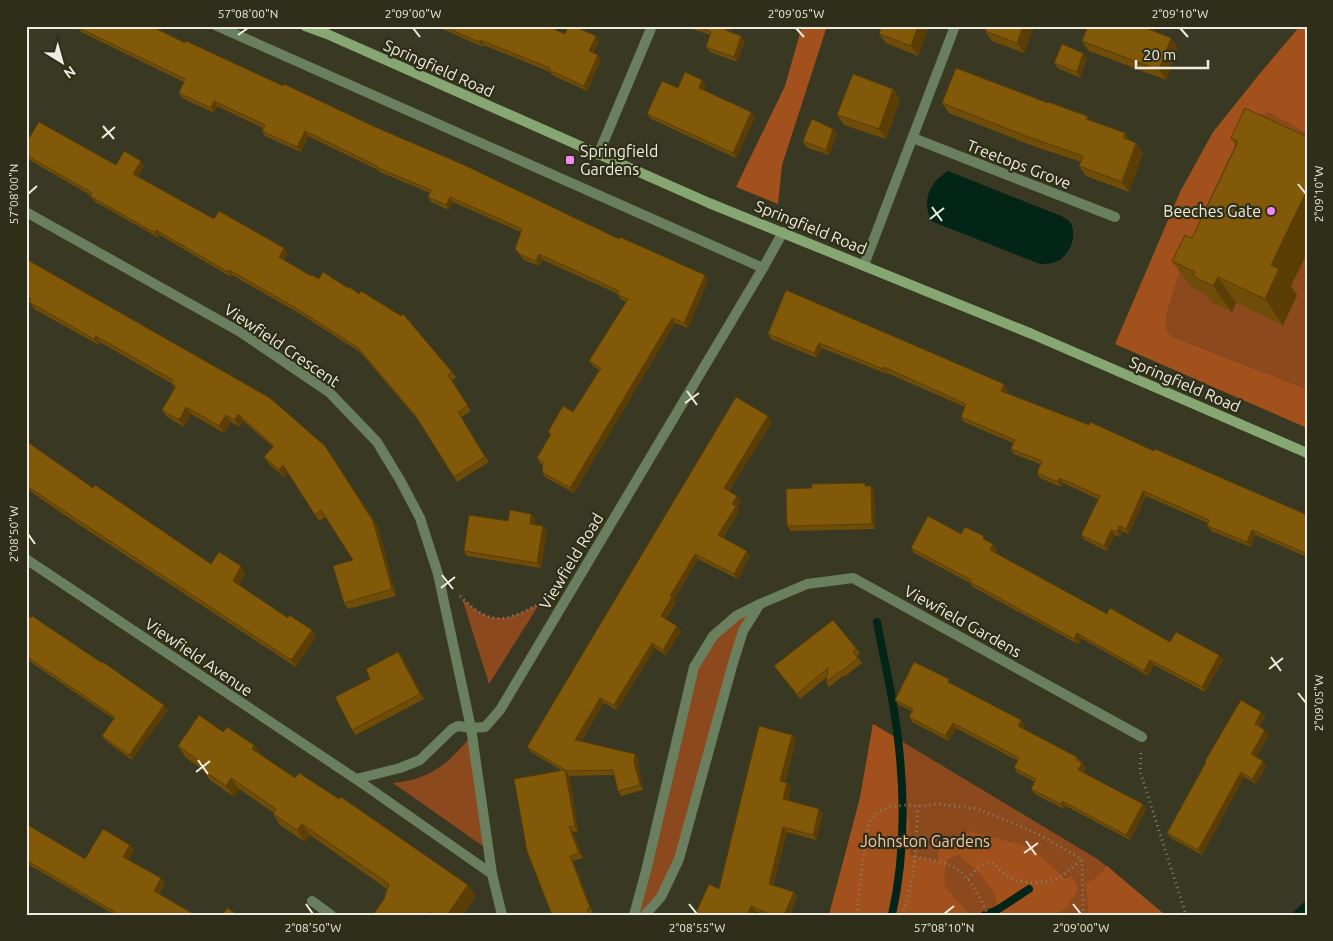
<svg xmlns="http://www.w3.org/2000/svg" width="1333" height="941" font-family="Ubuntu,sans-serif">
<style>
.green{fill:#8d491e}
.forest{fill:#a3511c}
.water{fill:#022517}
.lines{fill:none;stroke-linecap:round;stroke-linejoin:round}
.stream{stroke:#022517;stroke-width:8}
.path{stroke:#848371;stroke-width:3;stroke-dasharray:1 4;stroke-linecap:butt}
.lane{stroke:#6a7f5d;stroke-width:10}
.street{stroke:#6a7f5d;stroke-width:10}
.secondary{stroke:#86a771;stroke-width:10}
.wall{fill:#6f4d08}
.shaded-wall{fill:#5a3e06}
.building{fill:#815909;stroke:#5a3e06}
.ticks{fill:none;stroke:#eeede0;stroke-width:2}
.poi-dot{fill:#f08bf5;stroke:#2f2e18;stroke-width:2}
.labels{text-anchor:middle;stroke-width:4.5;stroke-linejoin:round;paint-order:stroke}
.street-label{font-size:16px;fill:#eeede0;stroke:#2f2e18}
.poi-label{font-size:16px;fill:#eeede0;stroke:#2f2e18;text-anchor:start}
.park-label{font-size:16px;fill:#f5c7af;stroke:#2f2e18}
.neatline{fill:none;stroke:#eeede0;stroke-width:2}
.ticks-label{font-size:12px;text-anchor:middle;fill:#eeede0}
</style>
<rect width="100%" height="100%" fill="#393822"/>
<g class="green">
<path d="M1270,113L1307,134V389L1173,337L1167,333L1166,317L1182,264L1207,205L1246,122L1256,115Z"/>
<path d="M462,598C491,626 506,622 540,603L489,684Z"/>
<path d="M760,604L743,631L679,859L645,915H634L694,667L713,636Z"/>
<path d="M873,724L1099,860L1165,915H829L860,798Z"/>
<path d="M470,737L490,851L393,783C428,780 449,764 470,737Z"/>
</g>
<g class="forest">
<path d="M802,26H827L782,165L778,204L736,187L785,86Z"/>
<path d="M1300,26H1307V134L1270,113L1256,115L1246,122L1207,205L1182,264L1166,317L1167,332L1173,337L1307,389V428L1115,344L1180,192L1213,132L1257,77Z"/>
<path d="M873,724L898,739L903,809L909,819L910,855L938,862L939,848L970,831L1032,848L1065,879L1072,876L1078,889L1067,907L1055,915H997C997,911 998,906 997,902C992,883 973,867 959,855L948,859L944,874L945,887L970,915H829L860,798Z"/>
<path d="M1107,866L1165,915H1088V901L1085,883L1097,878Z"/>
</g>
<path class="water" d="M948,171L1061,216C1064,218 1068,219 1070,222C1077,233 1072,250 1062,258C1057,263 1047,264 1040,264L931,221C922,200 929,183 948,171Z"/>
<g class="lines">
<g class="stream">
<path d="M877,622C884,661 894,700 898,739C905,797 905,857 892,915"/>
<path d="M985,915L997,910L1029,889"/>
<path d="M1296,915L1307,905"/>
</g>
<g class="path">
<path d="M460,596C494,630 507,620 545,601"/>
<path d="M1141,753L1140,771L1186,915"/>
<path d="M915,856C926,859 938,861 949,865C969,873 980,897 988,915"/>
<path d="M968,879C973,873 980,863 989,863C996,863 999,870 1004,874C1018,885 1045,885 1061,876C1068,872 1075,865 1082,859"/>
<path d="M857,915L863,856L869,822L878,812L889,807L906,805L923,806L936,804L973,808L996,816L1036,833L1082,859L1083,915"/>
<path d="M901,915C917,881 915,842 918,806"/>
</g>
<g class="lane">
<path d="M913,138L1115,217"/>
<path d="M312,901L331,915"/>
</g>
<g class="street">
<path d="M217,26L763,268"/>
<path d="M598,155L652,26"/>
<path d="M26,212L242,333L329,392L377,442L400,480L420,518L438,574L471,728L458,726L452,729L420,760L400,768L356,779L26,559"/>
<path d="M864,265L955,26"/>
<path d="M356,779L492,874"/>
<path d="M502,915L492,874L471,728L485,727L500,710L763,268L783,232"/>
<path d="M634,915L646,871L694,667L713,636L736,616L760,604L807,584L853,578L1142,737"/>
<path d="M645,915L661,897L679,859L733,663L743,631L760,604"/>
</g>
<path class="secondary" d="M305,26L327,34L709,203L1032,334L1307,453"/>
</g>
<g class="wall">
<path d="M436,26H547L565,34L599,41L593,53L601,60L587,91L552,75L550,72L484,45L483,47Z"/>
<path d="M690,26H732L730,32L741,36L745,41L737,62L710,52L706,47L710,35L692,29Z"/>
<path d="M882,26H929L918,56L886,43L879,34Z"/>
<path d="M987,26H1034L1024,53L992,41L985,31Z"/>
<path d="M77,27L185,43L283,86L375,127L619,239L705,275L708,280L688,328L675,323L574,493L545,477L542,472L543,465L540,463L537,458L550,435L548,432L573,412L599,370L593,366L589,361L626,302L621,300L618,294L543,260L539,266L524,260L515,249L521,232L453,202L449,210L431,202L428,197L430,193L380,172L378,170L308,136L301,152L265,136L262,131L263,128L217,106L214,113L182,98L179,93L184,82L81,32Z"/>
<path d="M1082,41L1178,48L1166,80L1089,51Z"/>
<path d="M1083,53L1087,58L1080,78L1058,68L1054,63Z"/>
<path d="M702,80L706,86L703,90L751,112L755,117L736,158L651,119L647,114L678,88Z"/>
<path d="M893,89L900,99L886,139L844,125L837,115Z"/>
<path d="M942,103H1048L1087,116L1090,121L1125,133L1131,141L1143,153L1129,192L1086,176L1079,166L1081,162L1033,146L949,113Z"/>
<path d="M837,134L829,155L806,147L803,141Z"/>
<path d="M1307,137V253L1291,286L1297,295L1283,325L1236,303L1232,312L1211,302L1206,294L1191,287L1172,261L1192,238L1236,146L1231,138Z"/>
<path d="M26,143L116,165L141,161L144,166L138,177L214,219L288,253L283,260L452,372L456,377L452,381L471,411L461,417L489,462L457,482L417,419L360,352L297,312L232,275L231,277L160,235L159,238L94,201L90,195L26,158Z"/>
<path d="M26,259L330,453L378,527L396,596L348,609L344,603L353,560L326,517L319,521L288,472L284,477L269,464L264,457L273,447L243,421L239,427L231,422L224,433L191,414L184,427L166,416L162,410L175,388L171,383L100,342L99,345L34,309L30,302L26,300Z"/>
<path d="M786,290L1007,389L1006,393L1154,451L1307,515V557L1256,535L1251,547L1211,531L1207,526L1208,523L1146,496L1129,534L1123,531L1120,537L1115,535L1107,551L1085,540L1081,535L1098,499L1063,483L1061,487L1040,478L1037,473L1040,464L1014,454L1011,449L1013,443L964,422L961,417L965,407L887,373V374L822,348L817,358L771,339L768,334Z"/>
<path d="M772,422L729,491L741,501L737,507L739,511L723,538L750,556L738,579L698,559L674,600L676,602L666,619L677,626L681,631L666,655L655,648L617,710L604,703L581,741L639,760L638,767L643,790L621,796L618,791L614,775L570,776L569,775L578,831L573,832L583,858L573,861L593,913L591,914L552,915L561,770L531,752L527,747Z"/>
<path d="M26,441L93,488L211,564L245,573L239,585L288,618L312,630L316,637L296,667L63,514L26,488Z"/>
<path d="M868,486L874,491L875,529L791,531L787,526L812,488Z"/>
<path d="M531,514L535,519L534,525L547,531L541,568L467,556L464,551L508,521Z"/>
<path d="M961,534L987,541L997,549L995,553L1107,614L1170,642L1219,655L1223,660L1205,692L1154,665L1148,676L1081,638L1078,644L973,587L970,583L914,553L911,548Z"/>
<path d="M26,614L168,710L132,760L106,741L102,736L114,719L26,659Z"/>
<path d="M856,648L860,654L857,656L862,663L844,677L843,676L829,687L826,682L827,677L800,699L774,666Z"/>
<path d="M398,652L402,657L424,699L356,735L352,730L370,679Z"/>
<path d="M953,684L1025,725L1022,729L1077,757L1086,768L1083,772L1146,809L1130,840L1066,806L1064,809L1035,794L1031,789L1035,782L1018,773L1014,768L1018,761L956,728L949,741L912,722L909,717L912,711L899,705L895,700Z"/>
<path d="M1265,717L1259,727L1269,735L1256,757L1266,766L1256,784L1244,777L1202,855L1171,838L1167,833L1206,763L1205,761Z"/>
<path d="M223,732L254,745L261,755L476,896L463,915H373L384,899L387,889L310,835L305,842L280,825L273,814L274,813L239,789L234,797L210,780L202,769L186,758L178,746Z"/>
<path d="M792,735L796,740L785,782L791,788L788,801L819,809L823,814L816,840L787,832L773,886L797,897L790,915H764L755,911L753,915H695L719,889Z"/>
<path d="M26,824L85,859L130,845L134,850L128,860L165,883L159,894L195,915H115L26,863Z"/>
</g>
<g class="shaded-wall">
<path d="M727,26H732L729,35L725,30Z"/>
<path d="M918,26H929L918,56L911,46Z"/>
<path d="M1023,26H1034L1024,53L1017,43Z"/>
<path d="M596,36L599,41L592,56L589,51Z"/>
<path d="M741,36L745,41L737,62L734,57Z"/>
<path d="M1171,38L1178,48L1166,80L1159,70Z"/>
<path d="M480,40L484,45L483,47L479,42Z"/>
<path d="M1083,53L1087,58L1080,78L1077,72Z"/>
<path d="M598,55L601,60L587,91L584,86Z"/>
<path d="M702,80L706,86L702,93L699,88Z"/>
<path d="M893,89L900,99L886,139L879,129Z"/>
<path d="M214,101L217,106L214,113L211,108Z"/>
<path d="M751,112L755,117L736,158L733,153Z"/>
<path d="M833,129L837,134L829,155L826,150Z"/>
<path d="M305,131L308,136L301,152L297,147Z"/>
<path d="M1125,133L1132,143L1124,138Z"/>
<path d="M1136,143L1143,153L1129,192L1122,182Z"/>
<path d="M141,161L144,166L137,179L133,174Z"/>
<path d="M1307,190V253L1291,286L1297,295L1283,325L1265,299L1271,265Z"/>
<path d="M450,197L453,202L449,210L446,205Z"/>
<path d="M156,230L160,235L159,238L155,233Z"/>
<path d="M284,248L288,253L282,263L279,257Z"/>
<path d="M539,254L543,260L539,266L536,261Z"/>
<path d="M229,270L232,275L231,277L228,272Z"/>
<path d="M705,275L708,280L688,328L684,323Z"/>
<path d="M1218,277L1236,303L1232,312L1213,286Z"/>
<path d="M672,318L675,323L574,493L570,488Z"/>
<path d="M96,336L100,342L99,345L94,339Z"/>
<path d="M819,343L822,348L817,358L814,353Z"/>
<path d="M884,367L887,373V374L883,369Z"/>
<path d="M1004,384L1007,389L1005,396L1001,391Z"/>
<path d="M186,407L191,414L184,427L179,420Z"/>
<path d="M238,414L243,421L239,427L235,420Z"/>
<path d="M226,415L231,422L224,433L219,426Z"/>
<path d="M768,416L772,422L728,493L724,488Z"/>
<path d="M330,453L378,527L396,596L392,589Z"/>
<path d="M283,465L288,472L284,477L279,470Z"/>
<path d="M1059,478L1063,483L1061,487L1058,482Z"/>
<path d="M871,486L874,491L875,529L872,524Z"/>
<path d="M1143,491L1146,496L1129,534L1126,529Z"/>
<path d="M737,496L741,501L737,507L739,511L721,540L718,535L732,504Z"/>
<path d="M531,514L535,519L533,529L530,524Z"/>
<path d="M543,526L547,531L541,568L537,563Z"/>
<path d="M1119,526L1123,531L1120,537L1117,532Z"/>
<path d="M1111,530L1115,535L1107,551L1104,546Z"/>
<path d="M1252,530L1256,535L1251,547L1247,542Z"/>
<path d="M993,544L997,549L993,555L990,550Z"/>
<path d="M747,551L750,556L738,579L734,574Z"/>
<path d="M695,554L698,559L674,600L676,602L664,621L661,616L670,596Z"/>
<path d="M241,566L245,573L237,588L233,581Z"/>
<path d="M677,626L681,631L666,655L663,650Z"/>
<path d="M312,630L316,637L296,667L291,660Z"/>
<path d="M1077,633L1081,638L1078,644L1074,639Z"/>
<path d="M652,643L655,648L617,710L614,705Z"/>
<path d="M398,652L402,657L424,699L420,694Z"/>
<path d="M1219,655L1223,660L1205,692L1202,687Z"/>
<path d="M1150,660L1154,665L1148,676L1144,671Z"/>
<path d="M600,698L604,703L578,745L575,740Z"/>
<path d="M164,705L168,710L132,760L129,755Z"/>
<path d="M1261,712L1265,717L1258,729L1255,724Z"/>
<path d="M1021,720L1025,725L1021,732L1018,726Z"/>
<path d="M953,723L956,728L949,741L945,736Z"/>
<path d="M1265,730L1269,735L1255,759L1251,754Z"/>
<path d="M792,735L796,740L784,786L780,781Z"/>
<path d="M254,745L262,756L252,749Z"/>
<path d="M635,754L639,760L638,767L643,790L640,785L634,762Z"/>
<path d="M1263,761L1266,766L1256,784L1252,779Z"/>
<path d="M1082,763L1086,768L1082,775L1078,770Z"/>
<path d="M565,770L569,775L578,831L575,826Z"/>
<path d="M1241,772L1244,777L1202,855L1198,850Z"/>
<path d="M231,778L239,789L234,797L226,786Z"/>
<path d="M787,783L791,788L787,804L783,799Z"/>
<path d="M1062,801L1066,806L1064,809L1061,804Z"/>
<path d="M1143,804L1146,809L1130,840L1126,835Z"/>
<path d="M819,809L823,814L816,840L813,835Z"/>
<path d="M302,824L310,835L305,842L297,830Z"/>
<path d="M569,827L573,832L583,858L579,853Z"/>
<path d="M783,827L787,832L772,889L769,884Z"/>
<path d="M130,845L134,850L127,862L123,857Z"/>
<path d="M570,856L573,861L593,913L590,908Z"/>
<path d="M161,878L165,883L157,896L154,891Z"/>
<path d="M468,885L476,896L463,915H447Z"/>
<path d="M794,892L797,897L790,915H784Z"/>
<path d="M751,906L755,911L753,915H747Z"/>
</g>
<g class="building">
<path d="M78,26H151L185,43L186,41L283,86L284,84L375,127L464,165L619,239L620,237L705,275L684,323L672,318L570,488L542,472L543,462L537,458L551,434L548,432L563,406L573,412L601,368L589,361L628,299L618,295L619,291L539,254L536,261L521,255L515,249L522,229L450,197L446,205L428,197L431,190L376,167L377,166L305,131L297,147L262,131L265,125L214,101L211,108L179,93L185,79L77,27Z"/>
<path d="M443,26H547L565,34L568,26H574L596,36L589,51L598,55L584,86L549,70L550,68L480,40L479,42Z"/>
<path d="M695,26H727L725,30L741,36L734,57L706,47L711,32Z"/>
<path d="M882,26H918L911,46L879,34Z"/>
<path d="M987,26H1023L1017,43L985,31Z"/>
<path d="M1088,26H1141L1171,38L1159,70L1082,41Z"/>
<path d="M1062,44L1083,53L1077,72L1054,63Z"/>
<path d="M956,68L1048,103V102L1087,116L1086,119L1125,133L1124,138L1136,143L1122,182L1079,166L1083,156L1026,136L942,103Z"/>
<path d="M685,72L702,80L699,88L751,112L733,153L647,114L662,81L678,88Z"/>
<path d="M853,74L893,89L879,129L837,115Z"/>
<path d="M1245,108L1307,137V190L1271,265L1279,269L1265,299L1218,277L1213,286L1193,276L1195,272L1172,261L1185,235L1192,238L1238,142L1231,138Z"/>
<path d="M812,119L833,129L826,150L803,141Z"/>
<path d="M39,122L116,165L124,151L141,161L133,174L214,219L219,211L284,248L279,257L311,276L312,275L319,279L323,272L348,288L349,287L359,294L361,291L401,316L403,314L452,372L448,375L468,406L458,412L485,457L454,477L415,415L357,347L294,307L229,270L228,272L156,230L155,233L90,196L92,193L26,155V143Z"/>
<path d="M26,259L270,398L325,446L373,521L392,589L344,603L333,566L353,560L321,510L315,515L283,465L279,470L264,457L274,446L238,414L235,420L226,415L219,426L186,407L179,420L162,410L176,386L171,383L173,380L96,336L94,339L29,302L31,299L26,296Z"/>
<path d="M786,290L1004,384L1001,391L1089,425L1090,422L1154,451L1155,449L1307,515V554L1252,530L1247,542L1207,526L1209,520L1143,491L1126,529L1119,526L1117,532L1111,530L1104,546L1081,535L1100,496L1059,478L1058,482L1037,473L1042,461L1011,449L1015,440L961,417L966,404L884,367L883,369L819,343L814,353L768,334Z"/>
<path d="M736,397L768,416L724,488L737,496L732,504L736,506L718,535L747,551L734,574L695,554L670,596L672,597L661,616L677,626L663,650L652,643L614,705L600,698L575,740L635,754L634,762L640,785L618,791L613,770L567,771L527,747Z"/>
<path d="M26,441L93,488L95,485L211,564L219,552L241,566L233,581L288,618L289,615L312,630L291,660L58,507L26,485Z"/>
<path d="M865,483V486H871L872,524L787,526L786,489L812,488V484Z"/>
<path d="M510,510L531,514L530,524L543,526L537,563L464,551L469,515L508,521Z"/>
<path d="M928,516L961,534L965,527L984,536L983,539L993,544L990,550L1107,614L1110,608L1170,642L1176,632L1219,655L1202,687L1150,660L1144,671L1077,633L1074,639L970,582L971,580L911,548Z"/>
<path d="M26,614L31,618L32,616L102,663L103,662L164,705L129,755L102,736L115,717L26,656Z"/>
<path d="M833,620L856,648L853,651L858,658L841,672L840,671L826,682L828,668L797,694L774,666Z"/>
<path d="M398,652L420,694L352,730L335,697L370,679L366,669Z"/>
<path d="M914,662L949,679L948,682L1021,720L1018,726L1077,757L1076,760L1082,763L1078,770L1143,804L1126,835L1062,801L1061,804L1031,789L1036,779L1014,768L1019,758L953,723L945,736L909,717L913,709L895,700Z"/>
<path d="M1241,700L1261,712L1255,724L1265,730L1251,754L1263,761L1252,779L1241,772L1198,850L1167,833L1206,762L1205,761Z"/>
<path d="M199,715L223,732L227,727L254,745L252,749L295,778L299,773L339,799L341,797L468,885L447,915H434L429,912L427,915H373L384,899L389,884L302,824L297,830L273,814L276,809L231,778L226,786L202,769L205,765L178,746Z"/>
<path d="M759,726L792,735L780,781L787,783L783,799L819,809L813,835L783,827L769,884L794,892L784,915H772L751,906L747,915H695L709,884L719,889Z"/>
<path d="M565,770L575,826L569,827L579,853L570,856L590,908L587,909L589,915H552L527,851L514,779Z"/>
<path d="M26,824L85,859L103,829L130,845L123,857L161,878L154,891L195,915H120L26,860Z"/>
<path d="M227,908L238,915H223Z"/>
</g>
<path class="ticks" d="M413,28L420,37M796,28L804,37M1180,28L1188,37M238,35L248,28M103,126L114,139M102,138L115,127M1298,184L1306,194M28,194L37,186M932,207L942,221M930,219L944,208M687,391L697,405M685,403L699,393M28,534L35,544M442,575L453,589M441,588L455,577M1271,657L1281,671M1269,669L1283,658M1298,693L1306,703M198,760L208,774M196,772L210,761M1026,841L1036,855M1024,853L1038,843M306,904L313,914M689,904L697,914M1073,904L1081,914M944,914L954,906"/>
<g class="poi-dot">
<rect x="565" y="155" width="10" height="10" rx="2.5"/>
<circle cx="1271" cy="211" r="5"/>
</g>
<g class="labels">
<g class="street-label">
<text transform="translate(439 68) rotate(24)" y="6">Springfield Road</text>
<text transform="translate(1019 164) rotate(21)" y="6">Treetops Grove</text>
<text transform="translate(811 227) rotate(22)" y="6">Springfield Road</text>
<text transform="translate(282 345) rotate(34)" y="6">Viewfield Crescent</text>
<text transform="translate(1185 384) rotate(23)" y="6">Springfield Road</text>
<text transform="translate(571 561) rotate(-59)" y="6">Viewfield Road</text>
<text transform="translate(963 621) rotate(29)" y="6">Viewfield Gardens</text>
<text transform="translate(199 657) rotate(34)" y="6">Viewfield Avenue</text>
</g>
<g class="poi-label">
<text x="580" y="157">Springfield<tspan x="580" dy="18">Gardens</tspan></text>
<text x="1261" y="217" text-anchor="end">Beeches Gate</text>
</g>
<g class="park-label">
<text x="925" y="847">Johnston Gardens</text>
</g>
</g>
<rect width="1333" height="941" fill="none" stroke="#2f2e18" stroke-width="55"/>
<g transform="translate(62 62) rotate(143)" stroke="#2f2e18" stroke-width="4" paint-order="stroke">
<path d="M0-4L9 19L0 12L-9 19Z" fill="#eeede0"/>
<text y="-8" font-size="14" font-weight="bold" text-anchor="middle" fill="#eeede0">N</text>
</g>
<path d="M1136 60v8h72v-8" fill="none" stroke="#eeede0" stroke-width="2.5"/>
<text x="1143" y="60" font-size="15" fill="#eeede0" stroke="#2f2e18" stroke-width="4" paint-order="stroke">20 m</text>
<rect x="28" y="28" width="1278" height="886" class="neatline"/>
<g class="ticks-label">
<text x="248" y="18">57°08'00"N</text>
<text x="413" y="18">2°09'00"W</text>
<text x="796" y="18">2°09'05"W</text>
<text x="1180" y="18">2°09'10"W</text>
<text transform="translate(14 194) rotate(-90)" y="4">57°08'00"N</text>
<text transform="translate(1319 194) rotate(-90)" y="4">2°09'10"W</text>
<text transform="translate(14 534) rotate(-90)" y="4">2°08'50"W</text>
<text transform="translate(1319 703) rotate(-90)" y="4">2°09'05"W</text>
<text x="313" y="932">2°08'50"W</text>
<text x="697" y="932">2°08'55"W</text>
<text x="944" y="932">57°08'10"N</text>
<text x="1081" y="932">2°09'00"W</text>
</g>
</svg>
